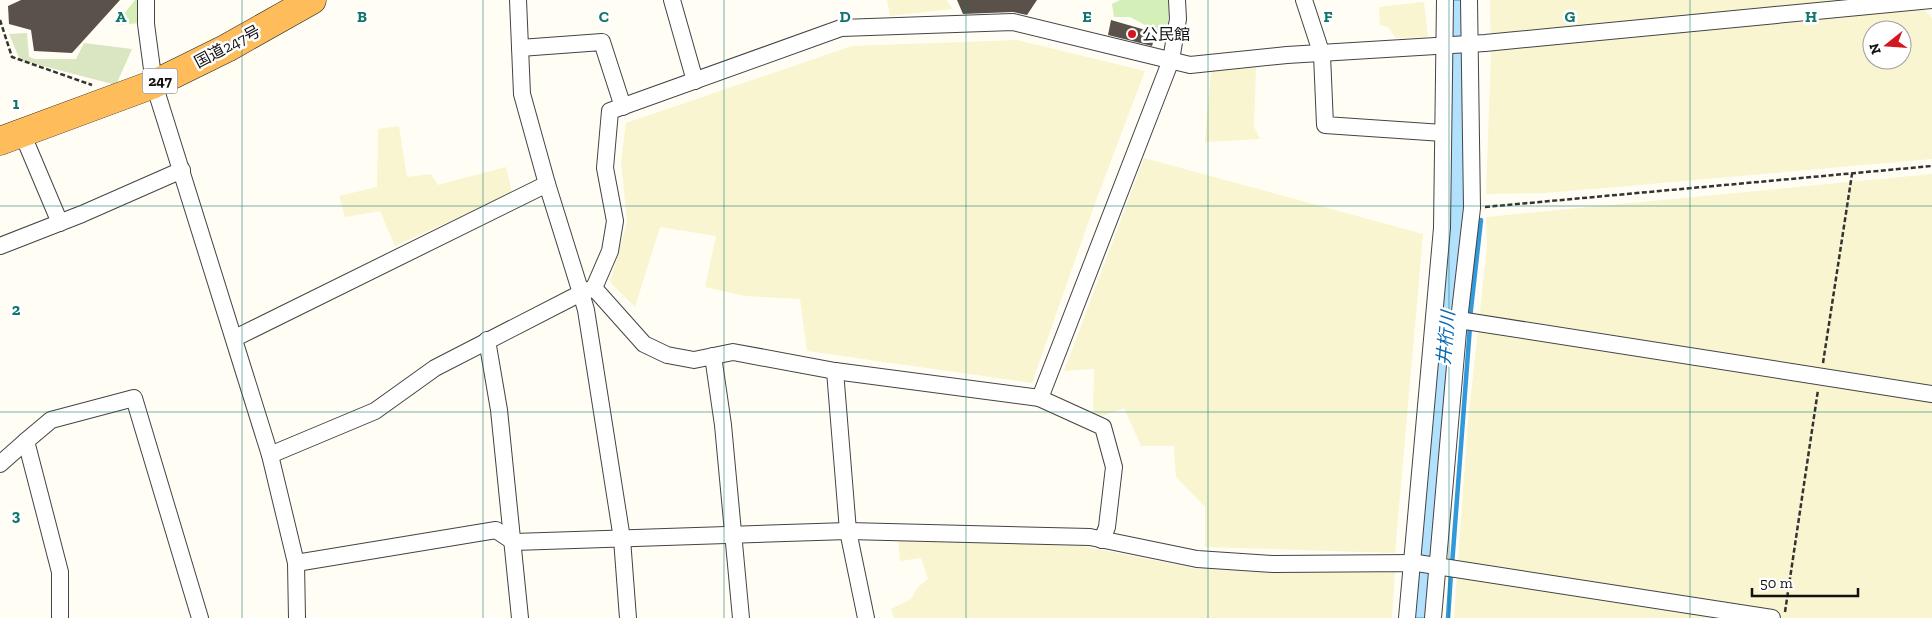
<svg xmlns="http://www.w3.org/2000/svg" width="1932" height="618" font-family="'Zilla Slab','Noto Sans JP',serif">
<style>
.farmland{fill:#f9f5d0;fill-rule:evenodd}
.green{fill:#d5efb8}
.cemetery{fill:#dae6c1}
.water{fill:#b2e1fd;stroke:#3199dc}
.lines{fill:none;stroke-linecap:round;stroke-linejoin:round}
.stream{stroke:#3199dc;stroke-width:4.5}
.building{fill:#5b514b}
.minor-casing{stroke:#444;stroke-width:18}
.trunk-casing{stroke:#222;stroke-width:29}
.path{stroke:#333;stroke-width:2.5;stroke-dasharray:5 2.5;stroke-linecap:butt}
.minor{stroke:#fff;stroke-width:16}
.trunk{stroke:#ffbc5b;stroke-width:28}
.grid{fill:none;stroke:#0f766e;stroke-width:1;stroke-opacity:0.55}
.poi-dot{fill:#d21721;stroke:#fff;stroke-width:2}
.labels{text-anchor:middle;stroke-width:5;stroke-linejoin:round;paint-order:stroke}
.shield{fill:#fff;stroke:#585858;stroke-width:1}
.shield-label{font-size:15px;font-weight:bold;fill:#111}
.poi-label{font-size:16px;fill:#111;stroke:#fff;text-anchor:start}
.street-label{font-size:16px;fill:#111;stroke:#fff}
.water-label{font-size:18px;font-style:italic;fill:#0a69b2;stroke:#fff}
.grid-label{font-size:16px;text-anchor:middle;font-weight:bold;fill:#0f766e;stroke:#fff;stroke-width:5;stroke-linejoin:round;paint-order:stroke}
</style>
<rect width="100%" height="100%" fill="#fffdf4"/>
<g class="farmland">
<path d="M887,0H946L953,9L890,16Z"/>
<path d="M1490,0H1915L1932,18V159L1547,193L1486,194L1491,54ZM1872,30H1902V60H1872Z"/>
<path d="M1424,2L1428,37L1396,38L1388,27L1380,25L1379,7Z"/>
<path d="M1017,40L1145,71L1094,206L1032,383L807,351L800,299L745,296L705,287L716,236L660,227L635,307L610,282L627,222L621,161L626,123L852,46Z"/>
<path d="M1256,67L1254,127L1260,139L1205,142L1211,70Z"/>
<path d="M399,126L407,177L431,174L438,185L506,167L512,193L395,246L380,211L345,217L339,196L377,187L378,129Z"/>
<path d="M1144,158L1423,234L1395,553L1205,547V507L1176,477L1174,446H1141L1124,408L1100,417L1093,410L1094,369L1064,371Z"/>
<path d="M1932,174V618H1454L1468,422L1487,247L1486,217Z"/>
<path d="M898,538L1082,546L1198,569L1395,571L1392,618H894L891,609L911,599L918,587L928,579L921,558L900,561Z"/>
</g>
<g class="green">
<path d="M135,0H143L139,23L118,25L117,23Z"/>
<path d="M1120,0H1171L1166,36L1130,17H1114L1112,4Z"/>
</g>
<path class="cemetery" d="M27,33L29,57L35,59H76L84,43L132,49L116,85L20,60L9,34Z"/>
<path class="water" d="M1452,0H1463L1468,209L1429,618H1414L1450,207Z"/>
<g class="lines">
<g class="stream">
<path d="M1470,318L1481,220"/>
<path d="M1452,565L1470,326"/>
<path d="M1448,618L1451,573"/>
</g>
</g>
<g class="building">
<path d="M21,0H120L72,53L34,51L31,30L9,24L8,6Z"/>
<path d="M957,0H1037L1027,15L1013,12L963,14Z"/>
<path d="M1111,20L1156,33L1152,46L1108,35Z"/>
</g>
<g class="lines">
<g class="minor-casing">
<g id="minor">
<path d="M146,0V24L154,84L270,455L296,563L297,618"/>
<path d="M518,0L522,94L547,184L581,293L594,288L644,344L667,355L694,360L733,352L835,371L1040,398L1171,60L1178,19L1177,0"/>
<path d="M672,0L695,81"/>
<path d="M1304,0L1322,55L1325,125L1443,133"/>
<path d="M520,48L602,42L623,107"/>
<path d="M22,133L60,223"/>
<path d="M0,246L82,214L182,170"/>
<path d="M594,288L610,251L615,221L605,168L610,111L841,28L1013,22L1190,65L1287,55L1485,43L1932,0"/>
<path d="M1459,320L1932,394"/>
<path d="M235,338L547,184"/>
<path d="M487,340L499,410L520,618"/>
<path d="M713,356L723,425L741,618"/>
<path d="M835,371L848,531L866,618"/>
<path d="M1037,397L1103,427L1114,467L1107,527L1102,540"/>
<path d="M270,455L375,411L435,368L581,293L586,310L622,539L628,618"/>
<path d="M0,464L26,441"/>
<path d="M296,563L496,530L514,542L848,531L1090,537L1197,559L1273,564L1417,563L1772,618"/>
<path d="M60,618V572L26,441L51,420L134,398L200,618"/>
<path d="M1407,618L1442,228L1445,0"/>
<path d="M1433,618L1459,320L1472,208L1469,0"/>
</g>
</g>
<g class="trunk-casing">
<path id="trunk" d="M0,141L154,84L227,48L312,0"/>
</g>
<g class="path">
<path d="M0,20L12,57L92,85"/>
<path d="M1485,207L1932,166"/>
<path d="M1823,363L1852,174"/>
<path d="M1785,612L1818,390"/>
</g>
<use href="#minor" class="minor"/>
<use href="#trunk" class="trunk"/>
</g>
<path class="grid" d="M242,0V618M483,0V618M724,0V618M966,0V618M1208,0V618M1449,0V618M1690,0V618M0,206H1932M0,412H1932"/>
<circle class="poi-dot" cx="1132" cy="34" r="5"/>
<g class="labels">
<rect class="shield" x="142.5" y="68.5" width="35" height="25" rx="4"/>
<g class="shield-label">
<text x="160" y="86">247</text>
</g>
<g class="poi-label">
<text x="1142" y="40">公民館</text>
</g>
<g class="street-label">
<text transform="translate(227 46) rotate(-28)" y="6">国道247号</text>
</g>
<g class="water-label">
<text transform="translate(1446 338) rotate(-85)" y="6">井桁川</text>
</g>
</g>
<g class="grid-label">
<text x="121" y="22">A</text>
<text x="362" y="22">B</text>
<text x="604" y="22">C</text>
<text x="845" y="22">D</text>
<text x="1087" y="22">E</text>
<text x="1328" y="22">F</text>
<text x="1570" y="22">G</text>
<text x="1811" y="22">H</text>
<text x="16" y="109">1</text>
<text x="16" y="315">2</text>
<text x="16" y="521">3</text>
</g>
<g transform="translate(1887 45) rotate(253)"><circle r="24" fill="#ffffff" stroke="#a0a0a0"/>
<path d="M0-4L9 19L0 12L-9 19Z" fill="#d21721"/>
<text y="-8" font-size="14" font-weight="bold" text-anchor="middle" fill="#111111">N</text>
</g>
<path d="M1752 588v8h106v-8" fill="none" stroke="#111111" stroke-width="2.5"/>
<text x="1760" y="588" font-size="15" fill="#111111" stroke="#ffffff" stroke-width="4" paint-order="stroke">50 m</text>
</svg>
